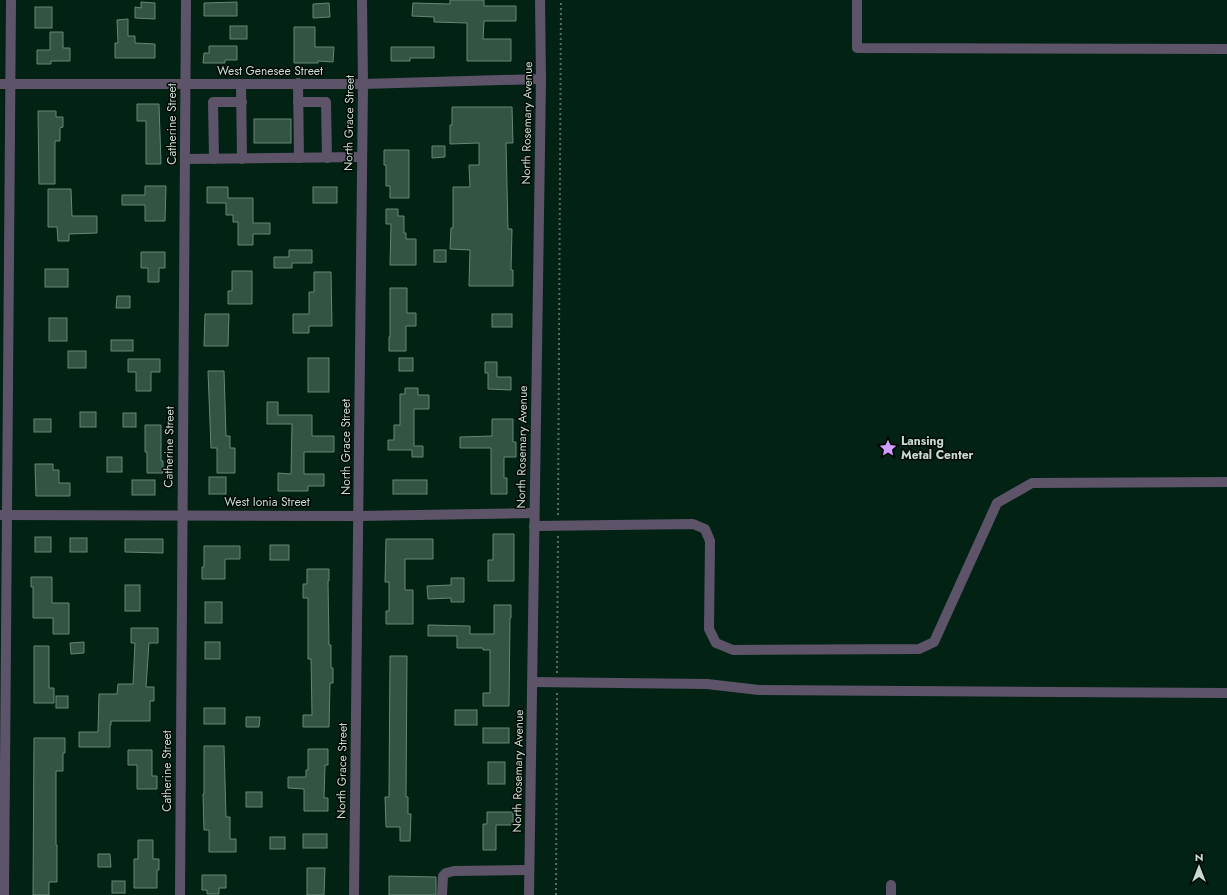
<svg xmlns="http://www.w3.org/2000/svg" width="1227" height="895" font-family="Jost,sans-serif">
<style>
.building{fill:#335442;stroke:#658874}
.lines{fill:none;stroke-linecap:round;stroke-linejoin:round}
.path{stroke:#547062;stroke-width:2;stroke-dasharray:2 3;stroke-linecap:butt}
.minor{stroke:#5e5469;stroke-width:10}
.labels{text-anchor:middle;stroke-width:3;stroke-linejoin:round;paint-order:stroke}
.street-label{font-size:12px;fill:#c8dbd0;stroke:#010904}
.poi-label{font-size:12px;font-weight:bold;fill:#c8dbd0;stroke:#010904;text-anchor:start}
</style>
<rect width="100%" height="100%" fill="#022314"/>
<g class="building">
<path d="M450,0H484V6H516V21H484L483,39H511V61H467V23L434,22V17L412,16L413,3L450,4Z"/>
<path d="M141,2L155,3V19L135,18V7L141,8Z"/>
<path d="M237,2V16H204V3Z"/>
<path d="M329,3L330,17L313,18V4Z"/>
<rect x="35" y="7" width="17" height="21"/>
<path d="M128,19V36H135V43L155,44V58H115V43H118L117,20Z"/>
<rect x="230" y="26" width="17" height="13"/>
<path d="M294,27H315V47H334L333,62L318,61V63H294Z"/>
<path d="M50,32H63V48H70V61H51V64H37V50H50Z"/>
<path d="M209,46H237V60H225V63H203L204,53H209Z"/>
<path d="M391,47H434V58H410V61H391Z"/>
<path d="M137,104H159L161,164H146V121H137Z"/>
<path d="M452,107H512L513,143H506L508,229H512L511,270H513V286H469L470,250L450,249L451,228H453V187H470L469,165H479V143L450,144V125H452Z"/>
<path d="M38,111H56V117H63V127L60,128V141H55V184H39Z"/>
<rect x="254" y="119" width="37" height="24"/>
<path d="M432,146H445V157L432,158Z"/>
<path d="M384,150H409V198H390V186H386V165H384Z"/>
<path d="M145,186H166L165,221H145V205H122V195H145Z"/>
<path d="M207,187H228V198H253V223H270V234H253V245H238V222H233V215H226V203H207Z"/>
<rect x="313" y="187" width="24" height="16"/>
<path d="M48,189H71L72,216H97V233L69,234V241H58L57,227H48Z"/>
<path d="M386,209H398V216H404V233H406V239H416V265H390L391,224H386Z"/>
<path d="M289,250H312V263H292V268H274V257H289Z"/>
<rect x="434" y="250" width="12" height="12"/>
<path d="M141,252H165V268H159V282H148V268H141Z"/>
<rect x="45" y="269" width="23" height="18"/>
<path d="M232,271H252V304H228V291H232Z"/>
<path d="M314,272H331L332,326H309V333H293V314H309V292H314Z"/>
<path d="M390,288H407V313H416V326H406V351H389V337H390Z"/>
<path d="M117,296H130V308H116Z"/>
<path d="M205,314H229L228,346H204Z"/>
<rect x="492" y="314" width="20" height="13"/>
<rect x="49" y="318" width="18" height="23"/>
<rect x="111" y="340" width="22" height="11"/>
<rect x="68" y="351" width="18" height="17"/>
<rect x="308" y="358" width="21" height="34"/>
<rect x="399" y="358" width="14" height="13"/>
<path d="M128,359H160V372H151V391H136V372H128Z"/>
<path d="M485,362H497V377H511V390L488,389V373H485Z"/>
<path d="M208,371H224L226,436H230V448H235V473H217V448H211Z"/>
<path d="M405,388H418V395H429V409H414V446H423V457H412V450H388V440H394V425H400V394H405Z"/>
<path d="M267,402H278V415H312V436H334V452H304V474H324V486H308V491H278V473L291,474L292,424H267Z"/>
<rect x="80" y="412" width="16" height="15"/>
<rect x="123" y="413" width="13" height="14"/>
<rect x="34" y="419" width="17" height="13"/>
<path d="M492,419H513V442H516V457H504V478H507V494H491V448H460V437L492,436Z"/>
<path d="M145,425H161V461H163V473H147V452H145Z"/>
<rect x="107" y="457" width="15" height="15"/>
<path d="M35,464H53V470H59V483H70V496H36Z"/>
<rect x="209" y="477" width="17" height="17"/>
<rect x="132" y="480" width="23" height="15"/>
<rect x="393" y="480" width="34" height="14"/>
<path d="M493,534H514V581H488V560H493Z"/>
<rect x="35" y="537" width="16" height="15"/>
<rect x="70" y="538" width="17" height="14"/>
<path d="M125,539H163V553L125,552Z"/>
<path d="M386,539H433V559H405V590H413V624H386V611H389V582H385Z"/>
<rect x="270" y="545" width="19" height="15"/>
<path d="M204,546H240V559H226L225,560V579H202V567H204Z"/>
<path d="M307,569H329V581H328L329,645H331V668H333V683H330L329,727H303V715H312L311,659H308V598H303V584H307Z"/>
<path d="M31,577H52V603H69V634H53V618H33V587H31Z"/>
<path d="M451,578H464V602H451V598L428,599L427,586L451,585Z"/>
<rect x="125" y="585" width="15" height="26"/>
<rect x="205" y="602" width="17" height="21"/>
<path d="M494,605H511V618H510L509,706H483V693H490V650H483V648H457V636H428V625L470,626V634H494Z"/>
<path d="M131,628H158V643H149L146,687H154V701H150V721H111V725H110V747H79V732H98L99,694H117L118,684H133L135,643H131Z"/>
<path d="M84,642V653L71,654L70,643Z"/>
<rect x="205" y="642" width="15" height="17"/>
<path d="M34,646H49V688H54V703H34Z"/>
<path d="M390,656H407L406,797H408V814H411L410,841H400V827H386L385,797H389Z"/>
<rect x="56" y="696" width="12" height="12"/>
<rect x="204" y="708" width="21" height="16"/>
<rect x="455" y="710" width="22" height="15"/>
<path d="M246,717H260L259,727H246Z"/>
<rect x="483" y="728" width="26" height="15"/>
<path d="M34,738H65V753H63V771H56V845H57V882H49V895H33Z"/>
<path d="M204,746H224L226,817H230V839H236V852H209V830H204L203,794H204Z"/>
<path d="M308,749H328V765H325L324,798H328V811H304V789L288,788V777H306V770H308Z"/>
<path d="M128,750H152V776H157V789H137V765H128Z"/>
<rect x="488" y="762" width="17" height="22"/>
<rect x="246" y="792" width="16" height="15"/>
<path d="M487,812H513V825H496V850H483V824H487Z"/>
<rect x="303" y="834" width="24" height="14"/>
<rect x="270" y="837" width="15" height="12"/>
<path d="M138,840H153V859H159V870H157V888H134V859H138Z"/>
<path d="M98,854H110L111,867H98Z"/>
<path d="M307,868H325L324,895H307Z"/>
<path d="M202,875H226V888H219V894H207V890H202Z"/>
<path d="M389,876L436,877V895H389Z"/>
<rect x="112" y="881" width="13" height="12"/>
</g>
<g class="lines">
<g class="path">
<path d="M558,515L561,0"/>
<path d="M557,673L558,535"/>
<path d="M556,895L557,693"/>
</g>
<g class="minor">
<path d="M857,0V48L1227,49"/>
<path d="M298,83L299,158"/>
<path d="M0,84H363L541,79"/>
<path d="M241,84L242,159"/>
<path d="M298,102H326L327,158"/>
<path d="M186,159L361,157"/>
<path d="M214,159L213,102H242"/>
<path d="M0,515L358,516L534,513"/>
<path d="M534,526L693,524L705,529L710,541L709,629L716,643L733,650L919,649L934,642L997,503L1032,483L1227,482"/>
<path d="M532,682L707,684L759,690L1227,693"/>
<path d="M4,895L11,0"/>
<path d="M180,895L186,0"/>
<path d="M354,895L363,84L362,0"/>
<path d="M442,895L443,876L446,873L454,871L529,870"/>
<path d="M529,895L541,79L540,0"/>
<path d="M891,895V885"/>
</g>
</g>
<defs>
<g id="sight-bare" transform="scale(1.38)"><path d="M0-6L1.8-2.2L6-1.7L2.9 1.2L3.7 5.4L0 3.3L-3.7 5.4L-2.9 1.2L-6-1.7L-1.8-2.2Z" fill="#d09dff" stroke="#010904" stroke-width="2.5" paint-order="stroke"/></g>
</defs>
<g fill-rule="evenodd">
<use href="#sight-bare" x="888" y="448"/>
</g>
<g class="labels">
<g class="street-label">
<text x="270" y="75">West Genesee Street</text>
<text transform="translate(349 123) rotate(-89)" y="4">North Grace Street</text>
<text transform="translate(527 123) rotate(-89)" y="4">North Rosemary Avenue</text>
<text transform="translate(172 124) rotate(-90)" y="4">Catherine Street</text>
<text transform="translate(169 447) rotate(-89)" y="4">Catherine Street</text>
<text transform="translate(346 447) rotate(-90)" y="4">North Grace Street</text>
<text transform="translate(522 447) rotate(-89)" y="4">North Rosemary Avenue</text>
<text x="267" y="506">West Ionia Street</text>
<text transform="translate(167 771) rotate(-90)" y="4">Catherine Street</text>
<text transform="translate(342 771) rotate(-89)" y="4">North Grace Street</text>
<text transform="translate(518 771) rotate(-89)" y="4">North Rosemary Avenue</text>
</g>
<g class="poi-label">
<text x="901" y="445">Lansing<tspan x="901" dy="14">Metal Center</tspan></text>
</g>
</g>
<g transform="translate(1199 867)" stroke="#010904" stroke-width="3" paint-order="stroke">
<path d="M0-3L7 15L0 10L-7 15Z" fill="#c8dbd0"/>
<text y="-6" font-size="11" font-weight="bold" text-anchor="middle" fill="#c8dbd0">N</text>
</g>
</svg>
